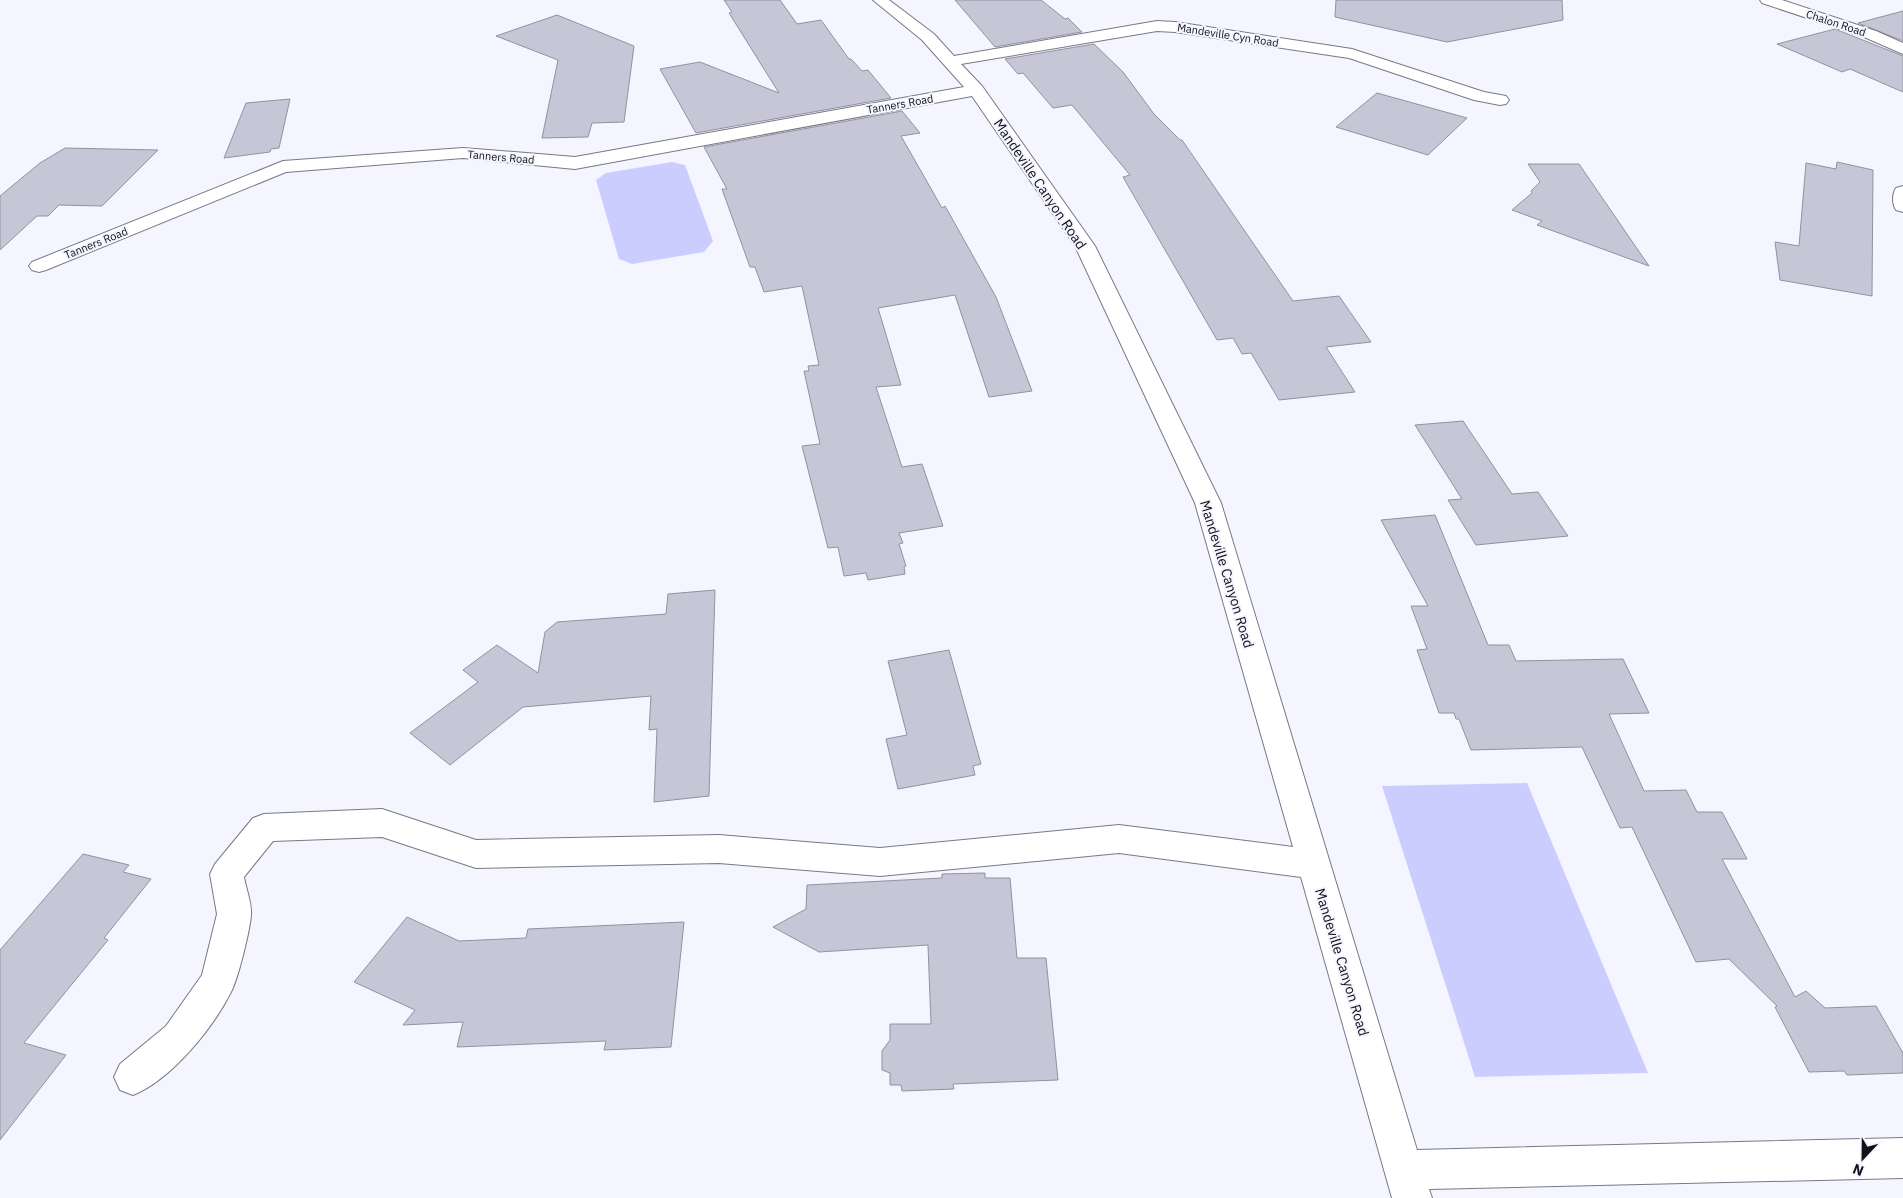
<svg xmlns="http://www.w3.org/2000/svg" width="1903" height="1198" font-family="'IBM Plex Sans',sans-serif">
<style>
.green{fill:#cccdff}
.building{fill:#c6c6d7;stroke:#9192a1}
.lines{fill:none;stroke-linecap:round;stroke-linejoin:round}
.minor-casing{stroke:#787987;stroke-width:2}
.minor{fill:#fff;fill-rule:evenodd}
.labels{text-anchor:middle;stroke-width:4;stroke-linejoin:round;paint-order:stroke}
.far-street-label{font-size:11px;fill:#111117;stroke:#f4f5ff}
.street-label{font-size:14px;fill:#111117;stroke:#f4f5ff}
</style>
<rect width="100%" height="100%" fill="#f4f5ff"/>
<g class="green">
<path d="M672,162L685,165L713,241L704,252L632,264L619,259L596,180L606,173Z"/>
<path d="M1527,783L1648,1073L1475,1077L1382,786Z"/>
</g>
<g class="building">
<path d="M724,0H780L797,24L821,20L849,59H851L862,71L868,70L891,98L696,133L660,69L700,62L779,93L729,13L732,12Z"/>
<path d="M955,0H1041L1065,19L1068,18L1082,32L995,47Z"/>
<path d="M1336,0H1562L1563,20L1447,42L1335,17Z"/>
<path d="M1903,11V41L1858,23Z"/>
<path d="M557,15L634,46L624,122L592,123L588,137L542,138L558,60L496,36Z"/>
<path d="M1835,29L1903,56V92L1850,69L1842,72L1777,44Z"/>
<path d="M1094,44L1123,72L1154,114L1180,140H1182L1293,301L1339,296L1371,342L1326,347L1355,392L1279,400L1251,353L1242,354L1233,338L1217,340L1123,177L1130,175L1072,105L1053,108L1023,73L1018,74L1005,59Z"/>
<path d="M1377,93L1467,118L1428,155L1336,127Z"/>
<path d="M290,99L279,148L271,149L270,152L224,158L246,103Z"/>
<path d="M902,111L920,133L901,136L942,208L945,206L996,297L1032,391L989,397L955,295L878,308L901,385L876,387L902,467L922,464L943,526L899,533L903,543L899,544L906,566L904,567L905,574L868,580L866,573L844,576L838,547L828,548L802,446L820,444L804,371H809L808,366L819,365L802,286L764,292L755,267H750L722,189H727L704,147Z"/>
<path d="M65,148L158,150L102,206L59,205L48,216H37L0,250V196L40,163Z"/>
<path d="M1837,162L1873,170L1872,296L1780,280L1775,242L1799,246L1806,163L1836,169Z"/>
<path d="M1528,164H1579L1649,266L1537,225L1542,221L1512,210L1532,193L1531,191L1540,182Z"/>
<path d="M1463,421L1512,494L1538,492L1568,536L1476,545L1448,500L1462,499L1415,425Z"/>
<path d="M1435,515L1488,645H1509L1516,661L1623,659L1649,713L1609,714L1644,791L1686,790L1697,812H1722L1747,859H1722L1795,997L1806,991L1825,1008L1876,1006L1903,1053V1073L1847,1075L1844,1071L1809,1072L1775,1007L1777,1006L1729,959L1696,962L1632,827L1620,828L1582,747L1471,750L1459,719H1456L1454,713H1439L1417,650L1427,649L1411,606H1428L1381,520Z"/>
<path d="M715,590L709,796L654,802L657,729L649,730L651,696L523,707L450,765L410,733L478,682L463,670L497,645L538,673L545,632L557,622L666,614L668,594Z"/>
<path d="M949,650L981,764L973,766L975,775L898,789L886,739L907,735L888,661Z"/>
<path d="M83,854L129,865L123,872L151,879L104,938L108,940L24,1043L66,1055L0,1140V950Z"/>
<path d="M985,873V878H1010L1017,958H1046L1058,1080L953,1084L954,1089L902,1091L901,1085H890V1073L882,1070V1051L890,1040V1024H931L928,945L819,952L773,927L806,909L807,885L942,878V874Z"/>
<path d="M407,917L459,941L526,938L528,929L684,922L671,1047L604,1050L606,1041L457,1047L463,1022L403,1025L415,1010L354,982Z"/>
</g>
<g class="lines">
<g class="minor-casing">
<g id="minor">
<path d="M873,0H889L934,34L954,56L1157,21L1175,22L1352,49L1484,92L1506,96L1509,100L1506,104L1500,105L1474,100L1349,58L1175,32L1157,31L961,64L982,86L1095,246L1221,503L1417,1150L1903,1138V1178L1429,1189L1432,1198H1392L1301,877L1119,853L880,876L719,863L476,868L382,837L273,841L244,877C246,889 252,903 251,915C250,930 238,979 231,992C213,1028 171,1080 133,1095L120,1090L114,1077L120,1064L166,1026L202,975L217,914L210,874L215,864L253,818L264,814L382,809L476,840L719,835L880,848L1119,825L1293,847L1195,503L1075,246L972,96L575,169L463,158L286,172L46,270L39,272L32,270L29,266L32,262L283,161L463,148L575,157L964,87L922,40Z"/>
<path d="M1760,0H1782L1876,31L1903,43V54L1864,37L1762,3Z"/>
<path d="M1903,186V212L1896,210C1892,204 1892,194 1896,188Z"/>
</g>
</g>
<use href="#minor" class="minor"/>
</g>
<g class="labels">
<g class="far-street-label">
<text transform="translate(1836 23) rotate(18)" y="4">Chalon Road</text>
<text transform="translate(1228 35) rotate(9)" y="4">Mandeville Cyn Road</text>
<text transform="translate(900 104) rotate(-10)" y="4">Tanners Road</text>
<text transform="translate(501 157) rotate(5)" y="4">Tanners Road</text>
<text transform="translate(96 243) rotate(-22)" y="4">Tanners Road</text>
</g>
<g class="street-label">
<text transform="translate(1040 184) rotate(56)" y="5">Mandeville Canyon Road</text>
<text transform="translate(1227 574) rotate(73)" y="5">Mandeville Canyon Road</text>
<text transform="translate(1342 962) rotate(73)" y="5">Mandeville Canyon Road</text>
</g>
</g>
<g transform="translate(1863 1158) rotate(202)" stroke="#f4f5ff" stroke-width="4" paint-order="stroke">
<path d="M0-4L9 19L0 12L-9 19Z" fill="#111117"/>
<text y="-8" font-size="14" font-weight="bold" text-anchor="middle" fill="#111117">N</text>
</g>
</svg>
